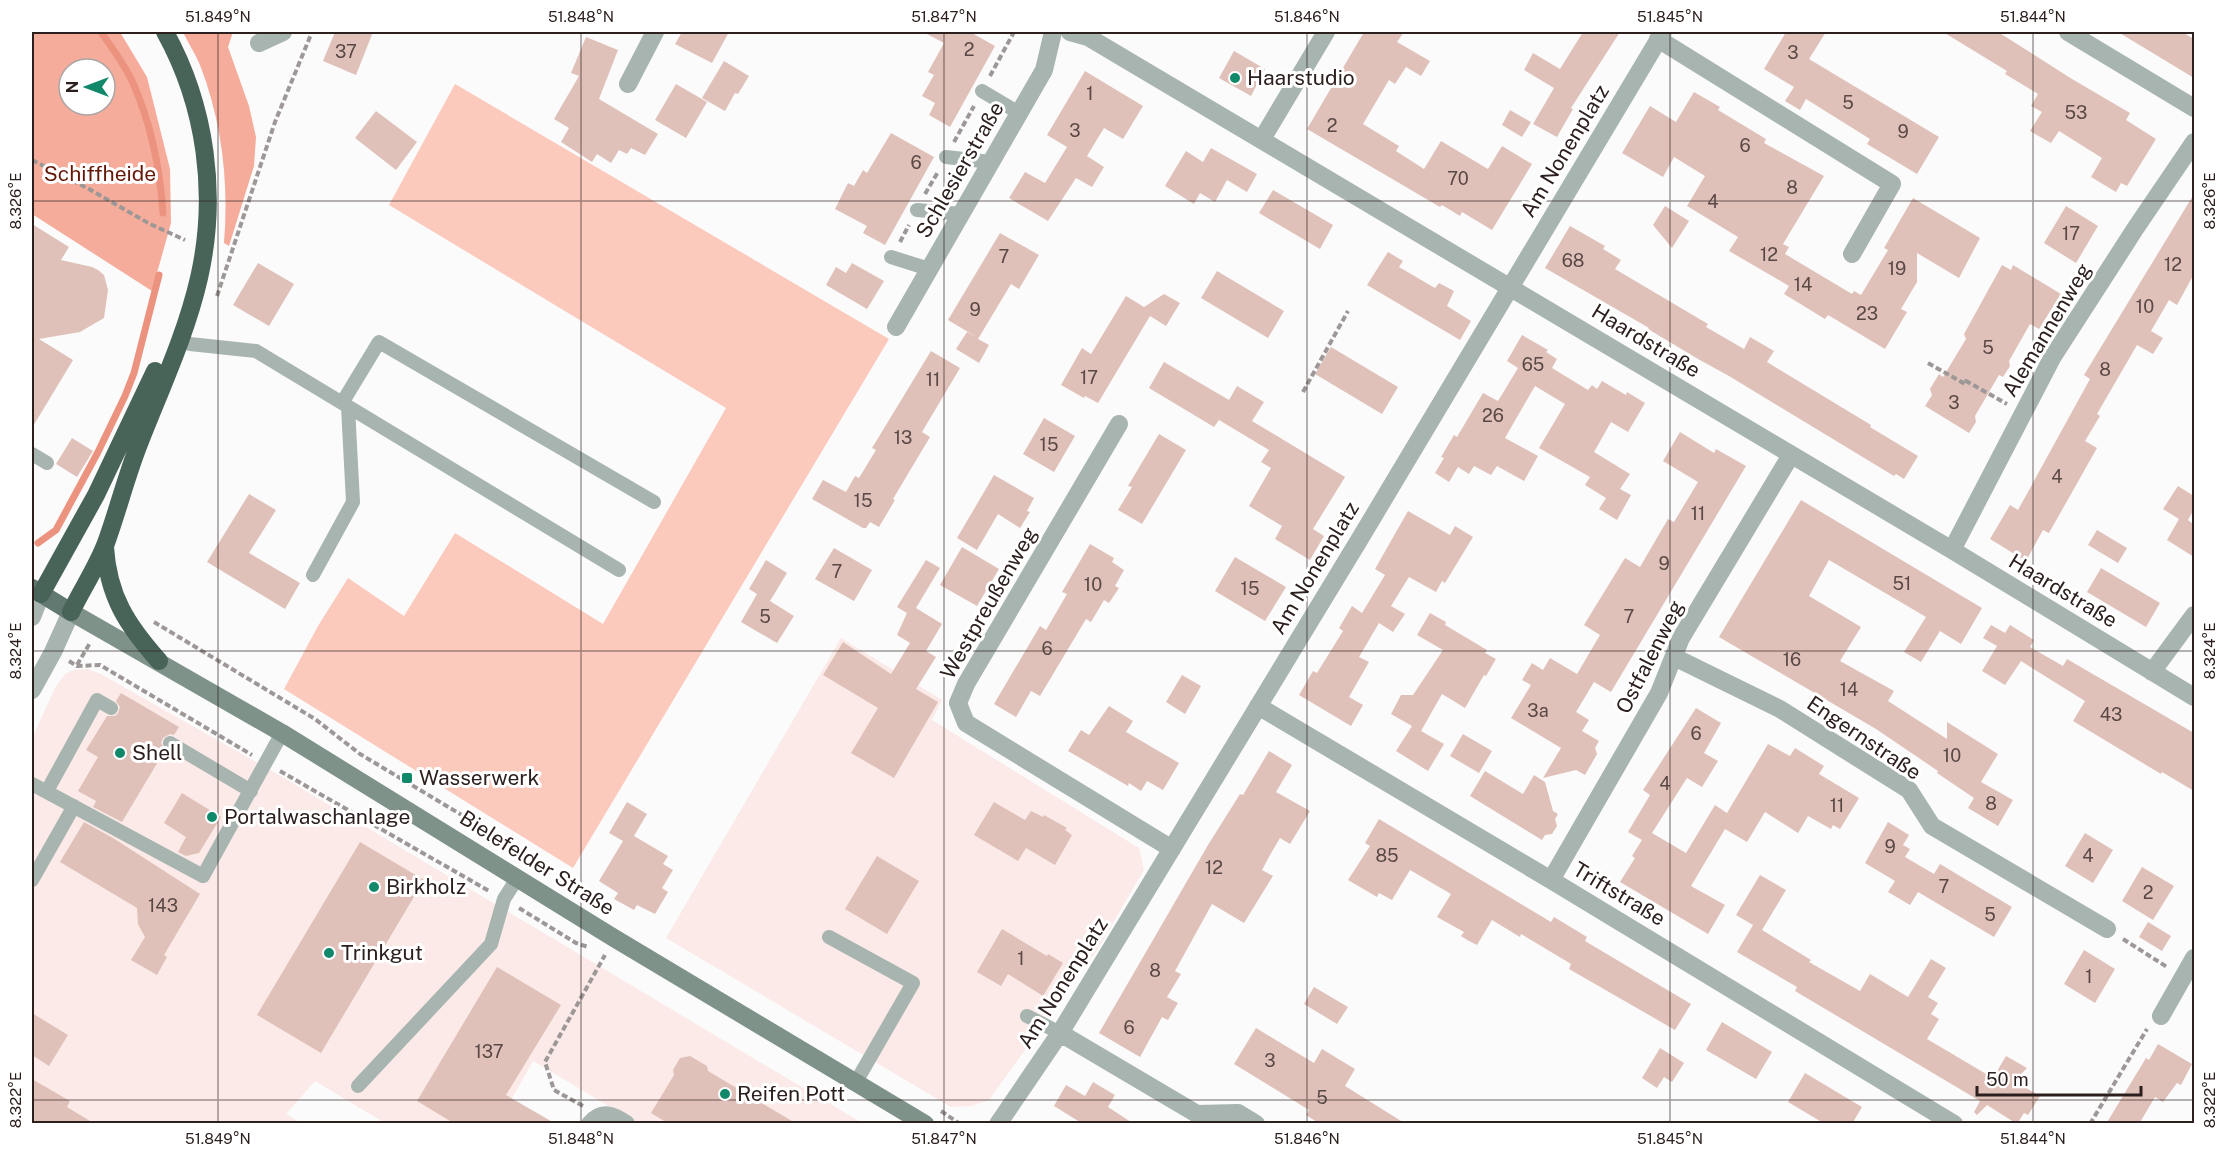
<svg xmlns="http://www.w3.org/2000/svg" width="2226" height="1155" font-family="'Public Sans',sans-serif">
	<rect width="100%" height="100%" fill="#fbfbfb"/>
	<path fill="#fbeae7" d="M841 638 942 700 932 720 1139 848 1144 870 1097 950 989 1100 971 1106 951 1107 666 938Z
		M87 669 99 673 279 775 862 1123H637L533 1061 498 1123H385L315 1081 286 1114 301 1123 32 1124V738L56 686 65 674 73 670Z"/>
	<path fill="#fcc9bd" d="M455 84 889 339 573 868 284 689 318 626 348 578 404 616 455 533 603 624 726 408 389 205Z"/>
	<path fill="#f5ac9b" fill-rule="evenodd" d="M32 32H120L147 77 170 169 171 223 152 291 32 214ZM69 69H105V105H69Z
		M183 32H233L228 47 249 106 256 137 254 166 229 246 224 243C229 182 222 122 200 65 195 53 188 43 183 32Z"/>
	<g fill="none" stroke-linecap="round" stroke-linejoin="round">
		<path stroke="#ec9380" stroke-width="7" d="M101 32C112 48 125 65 133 83 151 124 160 168 163 213
			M38 543 56 530 98 452 125 396 134 373 159 275"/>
	</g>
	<path fill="#e0c1ba" d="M335 32H373L356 75 323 61Z
		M682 32H729L712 63 675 44Z
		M923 32H970L995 46 950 127 929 115 935 103 922 96 934 75 928 72 944 43Z
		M1364 32H1404L1397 42 1430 61 1421 76 1406 67 1395 84 1389 80 1363 124 1399 146 1396 151 1424 169 1441 141 1488 169 1502 146 1532 164 1492 230 1462 212 1460 216 1442 205 1440 207 1307 129Z
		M1583 32H1620L1571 108 1573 109 1557 137 1533 124 1554 88 1524 70 1533 53 1560 69Z
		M1786 32H1826L1809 59 1939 137 1917 174 1867 144 1870 139 1806 99 1800 110 1785 101 1794 87 1764 69Z
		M1943 32H1998L2072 79 2130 113 2126 120 2156 139 2127 186 2121 183 2116 192 2091 177 2102 158 2059 131 2051 143 2030 131 2042 112 2031 106 2038 94 2005 74 2007 71Z
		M2118 32H2182L2194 39V78Z
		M586 37 618 50 599 99 658 134 645 155 631 148 627 154 619 150 611 163 597 154 592 162 561 142 569 128 554 119 579 76 571 73Z
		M1234 51 1265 69 1251 96 1219 78Z
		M724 61 749 76 738 94 735 93 725 111 702 98Z
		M1085 71 1143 106 1123 139 1104 128 1087 156 1104 167 1092 187 1076 178 1048 221 1009 198 1025 172 1045 183 1067 147 1047 135Z
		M676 84 707 102 686 138 655 120Z
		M1694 92 1720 107 1718 110 1766 139 1764 143 1824 176 1783 244 1789 247 1785 254 1852 294 1854 291 1861 295 1888 250 1884 248 1913 198 1980 238 1959 278 1917 253V282L1901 309 1907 312 1885 349 1828 315 1825 319 1784 294 1789 286 1729 251 1738 237 1687 206 1705 176 1674 157 1663 177 1622 153 1650 106 1676 122Z
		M1510 110 1531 122 1522 137 1502 125Z
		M376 111 417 142 396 170 355 138Z
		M891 133 934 157 885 245 863 233 867 226 835 209 848 183 854 186 863 170 867 173Z
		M1211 148 1257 174 1247 192 1227 180 1215 202 1200 193 1194 204 1165 186 1186 151 1203 162Z
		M1273 190 1333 225 1320 249 1259 213Z
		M2194 194V274L2177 305 2169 300 2151 331 2163 338 2153 354 2137 345 2097 414 2100 416 2085 441 2097 448 2049 533 2043 530 2026 561 1990 539 2010 505 2018 510 2090 379 2084 375Z
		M1665 206 1689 221 1672 248 1653 225Z
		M2066 206 2098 226 2076 263 2044 243Z
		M32 224 69 247 61 260 92 267 98 270 104 275 108 290 104 318 80 332 39 339 73 360 32 428Z
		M1570 226 1605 246 1603 249 1621 260 1615 269 1708 324 1706 327 1744 349 1750 337 1774 351 1767 362 1871 425 1870 427 1918 456 1904 479 1896 474 1894 476 1729 376 1698 359 1648 329 1649 328 1545 268Z
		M1000 233 1039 255 1019 289 1011 284 978 339 989 345 979 363 956 349 967 332 978 338 948 320Z
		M1388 252 1403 261 1399 267 1435 288 1439 283 1454 291 1447 306 1471 321 1460 340 1367 285Z
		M258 263 294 284 269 326 233 305Z
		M852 263 884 281 867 309 826 285 836 267 846 273Z
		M2002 265 2011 270 2013 265 2061 294 2039 329 2030 324 2009 361 2010 366 2003 377 1999 375 1975 416 1976 422 1969 433 1925 406 1932 395 1930 389 1939 374 1943 377 1966 339 1964 334Z
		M1217 271 1284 311 1268 338 1201 298Z
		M1164 294 1180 303 1166 326 1150 316 1098 403 1085 396 1084 398 1061 385 1082 348 1091 354 1126 296 1144 307Z
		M1522 335 1548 350 1546 352 1557 359 1552 368 1588 390 1592 385 1597 389 1602 381 1626 395 1627 392 1645 403 1628 432 1611 422 1594 452 1630 474 1620 489 1631 495 1617 520 1599 509 1606 498 1585 485 1590 477 1539 448 1565 404 1535 386 1505 438 1538 456 1524 481 1497 466 1491 475 1474 466 1469 474 1458 467 1449 482 1435 473 1444 458 1441 457 1454 435 1457 437 1483 393 1498 401 1518 368 1507 361Z
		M1331 347 1398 387 1382 414 1315 374Z
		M931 351 960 368 922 432 930 437 893 499 895 500 879 527 870 522 866 528H863L812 499 823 480 846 492 855 476 859 478 876 450 872 448Z
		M1164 362 1229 400 1237 386 1264 402 1252 421 1345 477 1313 529 1324 536 1310 560 1275 539 1282 526 1249 506 1271 468 1261 462 1269 450 1219 420 1214 427 1149 388Z
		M1044 418 1075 436 1054 472 1023 454Z
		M1680 432 1714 453 1716 449 1746 466 1611 692 1594 682 1576 712 1589 720 1582 731 1599 741 1595 748 1597 754 1585 775 1576 770 1543 778 1561 748 1511 718 1531 685 1522 680 1532 663 1543 670 1550 658 1577 674 1600 635 1584 625 1625 558 1640 567 1668 519 1674 522 1698 482 1663 461Z
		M1159 434 1186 450 1142 524 1118 510 1132 487 1128 486Z
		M72 438 93 451 77 477 56 464Z
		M994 475 1034 498 1027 511 1030 512 1020 528 998 514 977 550 957 538Z
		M2178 486 2194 496V509L2188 520 2194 525V557L2167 540 2179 519 2163 509Z
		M249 494 276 510 249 553 300 583 285 609 207 562Z
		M1801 500 1982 608 1961 644 1940 631 1921 662 1904 652 1926 617 1829 560 1809 596 1861 627 1840 661 1894 691 1888 701 1947 739V722L1998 754 1981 782 2013 800 1998 826 1968 808 1974 798 1937 773 1938 771 1876 729 1719 637Z
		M1408 511 1450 535 1455 526 1473 537 1445 583 1442 581 1436 592 1409 577 1391 606 1405 614 1393 632 1379 623 1359 657 1369 662 1349 697 1363 705 1351 726 1299 695 1313 671 1317 673 1343 631 1339 628 1352 606 1362 613 1385 575 1375 569Z
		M2097 530 2127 548 2118 563 2088 545Z
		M1090 544 1114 558 1112 562 1124 570 1115 586 1119 588 1109 603 1104 600 1091 622 1086 619 1040 696 1031 691 1016 717 994 704 1040 626 1046 630 1067 594 1062 592Z
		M962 547 999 569 977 606 940 585Z
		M834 548 872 570 854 601 815 579Z
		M1235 557 1286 587 1265 621 1215 591Z
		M766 560 787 573 770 601 794 616 777 643 741 622 757 594 749 589Z
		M926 560 940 568 916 608 942 624 926 651 936 657 916 689 938 702 894 778 851 753 878 708 823 675 843 642 891 674 910 643 897 635 907 613 897 607Z
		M2101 568 2160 603 2146 627 2087 592Z
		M1430 613 1446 622 1445 625 1487 650 1485 653 1496 659 1486 676 1484 675 1465 708 1442 694 1421 731 1444 744 1428 771 1396 751 1412 726 1391 714 1401 695H1413L1443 650 1417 635Z
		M1991 625 2005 633 2010 625 2034 640 2030 647 2063 666 2067 659 2194 733V791L2162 772 2161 774 2073 721 2085 701 2021 661 2005 685 1982 671 1997 646 1983 638Z
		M1182 675 1201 686 1185 714 1166 702Z
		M121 693 179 727 174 735 170 734 163 738 161 743 165 750 122 822 93 807 96 801 78 791 98 757 86 750 107 716H115L118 713 120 707 116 701Z
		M1109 706 1133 721 1126 732 1179 763 1163 790 1147 781 1141 791 1129 783 1128 786 1068 751 1081 730 1089 735Z
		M1696 708 1721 723 1704 753 1718 761 1702 787 1687 778 1652 833 1686 853 1715 805 1727 813 1768 744 1790 756 1795 748 1824 766 1819 774 1859 798 1840 829 1833 825 1831 829 1808 816 1798 833 1765 812 1747 842 1725 829 1691 886 1725 905 1708 934 1620 882 1635 858 1632 856 1642 840 1628 832 1650 795 1643 790Z
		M1463 734 1492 751 1479 773 1450 756Z
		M1269 751 1292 765 1276 792 1310 811 1290 844 1280 838 1270 855 1262 870 1273 876 1244 923 1212 904 1175 971 1181 974 1167 997 1178 1003 1168 1020 1162 1017 1140 1057 1099 1033 1208 845 1240 794 1243 795Z
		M1485 771 1523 794 1534 775 1545 782 1553 811 1558 814 1555 819 1557 826 1552 834 1545 835 1542 840 1470 796Z
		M182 793 221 817 199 853 186 856 178 852 186 837 164 823Z
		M627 802 647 814 634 836 668 856 663 864 673 870 662 888 668 892 655 914 637 905 634 910 614 899 618 893 599 881 623 841 609 833Z
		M994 802 1025 820 1031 811 1043 817 1044 815 1067 828 1065 830 1072 835 1055 865 1026 848 1018 861 974 835Z
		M1379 819 1551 922 1554 917 1587 937 1585 941 1691 1004 1675 1030 1569 969 1571 964 1521 934 1520 937 1492 920 1477 945 1469 941 1461 936 1464 932 1437 917 1451 894 1410 870 1392 900 1379 893 1377 897 1348 880 1370 846 1365 843Z
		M84 822 113 838 200 894 164 955 167 957 157 975 131 960 145 937 138 924 137 908 60 862Z
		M1888 822 1909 835 1903 845 1910 849 1905 857 1934 874 1940 864 2012 907 1994 937 1918 892 1910 905 1888 892 1895 881 1865 863Z
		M2085 833 2113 850 2093 883 2065 866Z
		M360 842 424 880 321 1053 257 1015Z
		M877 856 919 881 887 934 845 909Z
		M2142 867 2174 886 2153 920 2122 901Z
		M1760 875 1786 890 1762 930 1811 960 1809 962 1860 991 1870 974 1908 997 1931 959 1946 968 1928 997 1938 1003 1931 1014 1939 1019 1927 1039 1993 1078 2006 1056 2027 1068 2014 1081 2040 1096 2028 1115 2024 1113 2017 1124 1987 1105 1977 1115 1974 1112 1980 1101 1795 991 1797 987 1737 952 1753 925 1736 915Z
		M2148 922 2171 936 2162 951 2139 937Z
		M1002 929 1047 956 1048 954 1063 963 1043 996 1008 974 1001 986 977 972Z
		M2084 950 2115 969 2095 1003 2064 984Z
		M497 967 561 1005 506 1095 556 1124H455L417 1101Z
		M1314 987 1348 1007 1337 1024 1304 1004Z
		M32 1013 68 1035 49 1066 32 1055Z
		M1722 1022 1772 1052 1756 1079 1706 1050Z
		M1256 1028 1314 1063 1322 1049 1355 1069 1345 1086 1406 1124H1320L1306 1115 1309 1110 1234 1064Z
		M2158 1044 2192 1064 2181 1085 2177 1083 2163 1102 2155 1097 2139 1124H2106L2146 1058 2149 1060Z
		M1660 1048 1684 1063 1672 1082 1664 1077 1657 1088 1642 1078Z
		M690 1056 707 1066 708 1071 797 1124H669L651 1113 674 1075 673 1070 680 1058Z
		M1805 1073 1862 1107 1852 1124H1825L1788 1102Z
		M32 1079 70 1101 67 1107 95 1124H32Z
		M1093 1082 1115 1095 1108 1107 1134 1124H1083L1054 1106 1066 1085 1085 1096Z"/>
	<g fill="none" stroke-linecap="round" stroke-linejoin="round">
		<path stroke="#9d9897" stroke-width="4" stroke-dasharray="6 3" stroke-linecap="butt" d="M990 76 1014 32
			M954 142 974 106
			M32 160 89 189 150 224 185 240
			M925 194 938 172
			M900 242 909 225
			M217 296 275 122 312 32
			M1928 363 1965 384 1966 381 2007 404
			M1303 392 1348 311
			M154 622 315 719 360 754 515 847 550 873
			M69 661 77 666 100 665 252 755
			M77 665 90 643
			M280 771 489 891
			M519 908 576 943 588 947
			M2123 939 2167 967
			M583 1106 554 1090 545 1062 605 955
			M941 1111 960 1124
			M2090 1124 2147 1029"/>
		<path stroke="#a7b4af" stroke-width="14" d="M982 91 1019 113
			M946 157 991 162
			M917 210 961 214
			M891 257 929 269
			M180 339 190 344 256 351 619 570
			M342 403 379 342 654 502
			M32 454 47 463
			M313 575 353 502 348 407
			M170 743 251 791
			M32 784 203 876 282 733
			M47 791 97 700 111 708
			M32 880 74 806
			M829 937 913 983 856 1082
			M1027 1016 1060 1033
			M358 1086 491 944 504 899 518 877"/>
		<path stroke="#a7b4af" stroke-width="18" d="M1070 32 1088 37 1952 550 2194 697
			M2068 32 2194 108
			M1658 39 1892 184 1852 254
			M259 43 283 32
			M628 84 655 32
			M1262 139 1326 32
			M896 327 1044 70 1053 32
			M1119 424 966 684 958 703 966 723 1172 849
			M1952 550 2052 358 2135 229 2194 142
			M32 617 41 594
			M1674 657 1780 709 1909 790 1932 826 2107 929
			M2152 672 2194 615
			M32 690 53 652 71 612
			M1258 706 1551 880 1954 1124
			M1551 880 1659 693 1681 638 1791 455
			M2161 1016 2194 958
			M1060 1033 1197 1114 1238 1113 1256 1124
			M590 1124C602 1110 613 1115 626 1124
			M998 1124 1060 1033 1361 537 1663 32"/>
		<path stroke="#7e928a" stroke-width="18" d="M71 612 282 733 614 938 925 1124"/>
		<path stroke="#617970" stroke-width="18" d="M32 588 71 612"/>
		<path stroke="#486459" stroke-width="18" d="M105 547C108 596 127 625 159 661
			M41 594 96 495 155 371
			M71 612C82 589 97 567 106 543 118 510 126 477 139 444 160 390 186 335 199 278 218 195 206 106 165 32"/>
	</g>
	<path fill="none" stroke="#2c201e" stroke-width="1.5" stroke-opacity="0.45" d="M218 32V1124M581 32V1124M944 32V1124M1307 32V1124M1670 32V1124M2033 32V1124M32 201H2194M32 651H2194M32 1100H2194"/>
	<g fill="#108869" stroke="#fff" stroke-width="2">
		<circle cx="1235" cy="78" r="6"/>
		<circle cx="120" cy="753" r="6"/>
		<rect x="401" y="772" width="12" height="12" rx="3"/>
		<circle cx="212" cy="817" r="6"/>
		<circle cx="374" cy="887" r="6"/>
		<circle cx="329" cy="953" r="6"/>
		<circle cx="725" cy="1094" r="6"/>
	</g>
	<g text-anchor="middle" stroke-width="6" stroke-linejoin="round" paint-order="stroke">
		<g font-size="18" fill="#594845">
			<text x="969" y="56">2</text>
			<text x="346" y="58">37</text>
			<text x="1793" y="59">3</text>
			<text x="1090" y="100">1</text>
			<text x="1848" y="109">5</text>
			<text x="2076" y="119">53</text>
			<text x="1332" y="132">2</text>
			<text x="1075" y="137">3</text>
			<text x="1903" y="138">9</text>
			<text x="1745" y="152">6</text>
			<text x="916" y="169">6</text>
			<text x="1458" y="185">70</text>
			<text x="1792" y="194">8</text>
			<text x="1713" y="208">4</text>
			<text x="2071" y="240">17</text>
			<text x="1769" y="261">12</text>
			<text x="1004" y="263">7</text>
			<text x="1573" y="267">68</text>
			<text x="2173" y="271">12</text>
			<text x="1897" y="275">19</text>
			<text x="1803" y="291">14</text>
			<text x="2145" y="313">10</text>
			<text x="975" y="316">9</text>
			<text x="1867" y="320">23</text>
			<text x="1988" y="354">5</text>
			<text x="1533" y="371">65</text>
			<text x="2105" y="376">8</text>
			<text x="1089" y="384">17</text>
			<text x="933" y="386">11</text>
			<text x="1954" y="409">3</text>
			<text x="1493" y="422">26</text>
			<text x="903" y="444">13</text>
			<text x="1049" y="451">15</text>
			<text x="2057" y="483">4</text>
			<text x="863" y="507">15</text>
			<text x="1698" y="520">11</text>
			<text x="1664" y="570">9</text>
			<text x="837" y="578">7</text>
			<text x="1902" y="590">51</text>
			<text x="1093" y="591">10</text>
			<text x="1250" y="595">15</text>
			<text x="765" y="623">5</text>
			<text x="1629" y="623">7</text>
			<text x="1047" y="655">6</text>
			<text x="1792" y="666">16</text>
			<text x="1849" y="696">14</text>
			<text x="1538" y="717">3a</text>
			<text x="2111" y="721">43</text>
			<text x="1696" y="740">6</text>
			<text x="1952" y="762">10</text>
			<text x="1665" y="790">4</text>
			<text x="1991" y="810">8</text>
			<text x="1837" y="812">11</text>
			<text x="1890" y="853">9</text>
			<text x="1387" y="862">85</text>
			<text x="2088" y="862">4</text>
			<text x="1214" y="874">12</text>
			<text x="1944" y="893">7</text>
			<text x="2148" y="899">2</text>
			<text x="163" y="912">143</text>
			<text x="1990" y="921">5</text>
			<text x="1021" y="965">1</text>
			<text x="1155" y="977">8</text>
			<text x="2089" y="983">1</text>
			<text x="1129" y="1034">6</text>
			<text x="489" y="1058">137</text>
			<text x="1270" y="1067">3</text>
			<text x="1322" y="1104">5</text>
		</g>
		<g font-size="21" fill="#2c201e" stroke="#fff" text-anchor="start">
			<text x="1247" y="85">Haarstudio</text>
			<text x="132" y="760">Shell</text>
			<text x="419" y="785">Wasserwerk</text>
			<text x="224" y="824">Portalwaschanlage</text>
			<text x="386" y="894">Birkholz</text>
			<text x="341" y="960">Trinkgut</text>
			<text x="737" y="1101">Reifen Pott</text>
		</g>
		<g font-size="21" fill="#2c201e" stroke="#fff">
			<text transform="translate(1565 151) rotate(-59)" y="7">Am Nonenplatz</text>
			<text transform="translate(960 170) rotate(-60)" y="7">Schlesierstraße</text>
			<text transform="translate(2047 330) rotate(-59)" y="7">Alemannenweg</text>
			<text transform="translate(1646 341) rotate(31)" y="7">Haardstraße</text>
			<text transform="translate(1315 568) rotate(-59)" y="7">Am Nonenplatz</text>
			<text transform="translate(2063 591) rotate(31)" y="7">Haardstraße</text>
			<text transform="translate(989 603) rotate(-60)" y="7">Westpreußenweg</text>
			<text transform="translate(1650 657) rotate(-63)" y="7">Ostfalenweg</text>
			<text transform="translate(1864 738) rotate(34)" y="7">Engernstraße</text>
			<text transform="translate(537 863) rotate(32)" y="7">Bielefelder Straße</text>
			<text transform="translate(1619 894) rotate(31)" y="7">Triftstraße</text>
			<text transform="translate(1063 983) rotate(-58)" y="7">Am Nonenplatz</text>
		</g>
		<g font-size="21" fill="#651708" stroke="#fff">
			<text x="100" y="181">Schiffheide</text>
		</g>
	</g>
	<rect width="2226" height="1155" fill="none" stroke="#ffffff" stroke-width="66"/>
	<g transform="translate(87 87) rotate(270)"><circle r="28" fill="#ffffff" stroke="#aba6a5" stroke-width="1.5"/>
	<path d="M0-4.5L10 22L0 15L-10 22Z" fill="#108869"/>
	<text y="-9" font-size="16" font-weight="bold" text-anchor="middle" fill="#2c201e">N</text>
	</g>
	<path d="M1977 1086v9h164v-9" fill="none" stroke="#2c201e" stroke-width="3"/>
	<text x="1986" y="1086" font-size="18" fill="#2c201e" stroke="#ffffff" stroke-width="4.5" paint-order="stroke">50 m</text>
	<rect x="33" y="33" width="2160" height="1089" fill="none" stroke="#2c201e" stroke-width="2"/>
	<g font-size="15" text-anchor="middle" fill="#2c201e">
		<text x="218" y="22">51.849°N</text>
		<text x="581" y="22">51.848°N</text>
		<text x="944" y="22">51.847°N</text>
		<text x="1307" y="22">51.846°N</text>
		<text x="1670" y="22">51.845°N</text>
		<text x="2033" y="22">51.844°N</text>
		<text transform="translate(2210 201) rotate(-90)" y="5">8.326°E</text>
		<text transform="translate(16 201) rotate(-90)" y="5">8.326°E</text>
		<text transform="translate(2210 651) rotate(-90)" y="5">8.324°E</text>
		<text transform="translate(16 651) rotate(-90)" y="5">8.324°E</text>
		<text transform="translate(2210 1100) rotate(-90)" y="5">8.322°E</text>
		<text transform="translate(16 1100) rotate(-90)" y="5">8.322°E</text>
		<text x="218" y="1144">51.849°N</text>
		<text x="581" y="1144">51.848°N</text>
		<text x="944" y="1144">51.847°N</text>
		<text x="1307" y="1144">51.846°N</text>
		<text x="1670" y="1144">51.845°N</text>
		<text x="2033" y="1144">51.844°N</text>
	</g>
</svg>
